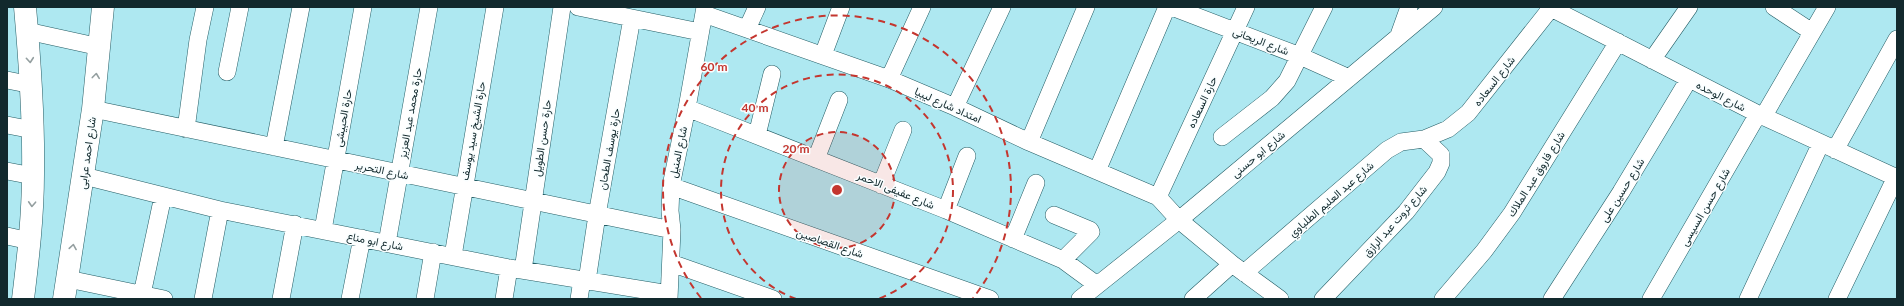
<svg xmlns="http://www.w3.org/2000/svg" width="1904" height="306" font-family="Lato,Vazirmatn,sans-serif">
	<rect width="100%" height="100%" fill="#aee8f1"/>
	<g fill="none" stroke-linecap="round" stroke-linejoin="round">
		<g stroke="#245d65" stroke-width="18">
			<path id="minor" d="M578 7 700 32
				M1172 7 1300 56 1349 78
				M1549 7 1758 114 1897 178
				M1774 7 1812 32
				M704 14 889 79 955 107 1029 142 1158 197 1179 220 1232 264 1280 299
				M747 29 757 7
				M27 31 100 47
				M1399 35 1409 7
				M823 55 841 7
				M1652 60 1689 7
				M227 72 240 7
				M889 79 922 7
				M7 80 32 85
				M955 107 1002 7
				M687 108 946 210 1063 260 1097 285
				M93 109 672 230
				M1763 117 1827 7
				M7 125 33 130
				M186 129 198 40 205 7
				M757 135 772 74
				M1222 137 1272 98 1287 81 1324 7
				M1029 142 1086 7
				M274 147 301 7
				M1835 150 1897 39
				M816 159 839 100
				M7 171 33 176
				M1097 171 1167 7
				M84 176 220 210 509 268 669 294
				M881 185 903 130
				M671 186 990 299
				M1158 197 1246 7
				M946 210 967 156
				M1054 215 1090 230 1091 232 1063 260
				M323 230 363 7
				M7 236 30 241
				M1013 239 1036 183
				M387 243 429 7
				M453 256 495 7
				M671 263 773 299
				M523 270 562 7
				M1244 273 1387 150 1401 142 1424 139 1448 129 1468 113 1551 8
				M68 279 164 299
				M587 281 597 215 632 18
				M141 299 163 196
				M203 299 220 210
				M281 299 295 224
				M350 299 362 238
				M425 299 433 252
				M504 299 509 268
				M579 299 582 280
				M669 299 672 230 670 211 671 186 687 108 705 7
				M1080 299 1179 220 1434 7
				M1193 299 1232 264
				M1323 299 1406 212 1437 172 1441 163V155L1424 139
				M1443 299 1484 251 1512 213 1618 42
				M1552 299 1621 192 1689 79
				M1651 299 1758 114
				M1748 299 1821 143
				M1837 299 1896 177"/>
		</g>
		<g stroke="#245d65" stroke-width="23">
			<path id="tertiary" d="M23 299C28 258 33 216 33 174 34 118 30 63 25 7
				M64 299 93 109 103 7"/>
		</g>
		<use href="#minor" stroke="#fff" stroke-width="17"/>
		<use href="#tertiary" stroke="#fff" stroke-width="22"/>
	</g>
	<defs><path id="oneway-chevron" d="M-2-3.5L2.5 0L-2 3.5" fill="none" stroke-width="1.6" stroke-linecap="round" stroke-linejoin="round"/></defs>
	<g stroke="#949fa0">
		<use href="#oneway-chevron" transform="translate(30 60) rotate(85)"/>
		<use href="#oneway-chevron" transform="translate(96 76) rotate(-83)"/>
		<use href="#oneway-chevron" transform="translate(32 204) rotate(93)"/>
		<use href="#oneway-chevron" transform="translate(73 247) rotate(-81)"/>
	</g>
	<circle cx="837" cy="190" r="58" fill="#c4362f" fill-opacity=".12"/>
	<g fill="none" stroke="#c4362f" stroke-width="2" stroke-dasharray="7 5">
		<circle cx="837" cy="190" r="58"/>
		<path d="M796 299A116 116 0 1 1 878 299"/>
		<path d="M701 298A174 174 0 1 1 973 298"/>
	</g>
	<g text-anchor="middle" stroke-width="3" stroke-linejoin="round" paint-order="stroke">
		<g font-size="11" fill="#12292d" stroke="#f9feff">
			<text transform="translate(1261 41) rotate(21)" y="4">شارع الريحانى</text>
			<text transform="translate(1494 81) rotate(-52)" y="4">شارع السعاده</text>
			<text transform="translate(1721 96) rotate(27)" y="4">شارع الوحده</text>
			<text transform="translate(1202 102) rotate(-65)" y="4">حارة السعاده</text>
			<text transform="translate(948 105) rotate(24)" y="4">امتداد شارع ليبيا</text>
			<text transform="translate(410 113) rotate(-80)" y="4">حارة محمد عبد العزيز</text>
			<text transform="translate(343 118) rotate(-80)" y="4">حارة الحبيشى</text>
			<text transform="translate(473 131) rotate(-80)" y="4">حارة الشيخ سيد يوسف</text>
			<text transform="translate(542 138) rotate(-82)" y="4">حارة حسن الطويل</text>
			<text transform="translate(609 149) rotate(-80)" y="4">حارة يوسف الطحان</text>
			<text transform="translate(678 152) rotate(-78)" y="4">شارع المنيل</text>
			<text transform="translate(87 153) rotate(-82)" y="4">شارع احمد عرابى</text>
			<text transform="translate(1258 154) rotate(-40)" y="4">شارع ابو حسنى</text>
			<text transform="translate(382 170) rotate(12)" y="4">شارع التحرير</text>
			<text transform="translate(1536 174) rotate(-58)" y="4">شارع فاروق عبد الملاك</text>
			<text transform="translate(896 190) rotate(22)" y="4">شارع عفيفى الاحمر</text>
			<text transform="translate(1622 190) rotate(-58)" y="4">شارع حسين على</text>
			<text transform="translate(1331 199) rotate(-41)" y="4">شارع عبد العليم الطلباوي</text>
			<text transform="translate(1705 207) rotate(-60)" y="4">شارع حسن السيسى</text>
			<text transform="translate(1395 221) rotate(-49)" y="4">شارع ثروت عبد الرازق</text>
			<text transform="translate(375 241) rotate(11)" y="4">شارع ابو مناع</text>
			<text transform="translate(830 243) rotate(19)" y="4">شارع القصاصين</text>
		</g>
	</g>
	<circle cx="837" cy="190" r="6" fill="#c4362f" stroke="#f9feff" stroke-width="2"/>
	<g font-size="12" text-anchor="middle" font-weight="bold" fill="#c4362f" stroke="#f9feff" stroke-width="3" stroke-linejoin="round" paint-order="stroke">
		<text x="714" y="71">60 m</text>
		<text x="755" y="112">40 m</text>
		<text x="796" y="153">20 m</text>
	</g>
	<rect width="1904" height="306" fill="none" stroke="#12292d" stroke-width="16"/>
</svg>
